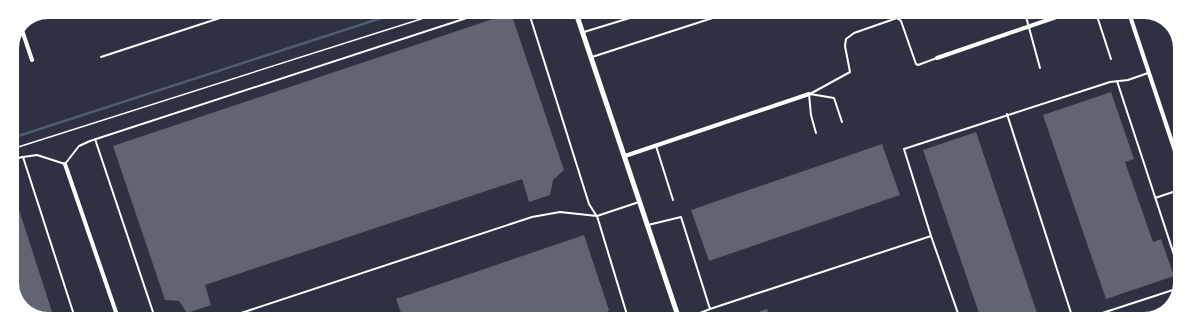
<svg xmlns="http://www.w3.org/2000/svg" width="1192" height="331" font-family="Manrope,sans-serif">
	<rect width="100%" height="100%" fill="#2d3142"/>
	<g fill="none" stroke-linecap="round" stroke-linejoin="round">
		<path stroke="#4f5d75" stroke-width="2.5" d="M12 138 400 12"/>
	</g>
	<path fill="#626471" d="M511 13 564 170 553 180 550 195 529 202 522 179 205 285 211 305 187 313 179 301 165 300 113 146Z
		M1111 92 1134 159 1125 162 1153 242 1161 239 1174 276 1106 299 1043 115Z
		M976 132 1039 319H981L923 150Z
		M882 144 900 195 709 261 691 210Z
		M12 188 54 318H39L21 307 12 287Z
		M584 235 609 310 602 318H577V317L571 318H403L396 299Z
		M767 309 770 319H754L753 314Z
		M747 314 748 319H735V318Z"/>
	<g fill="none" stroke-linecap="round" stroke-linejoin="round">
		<path stroke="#fff" stroke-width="1.5" d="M12 149 443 12"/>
		<path stroke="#fff" stroke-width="2" d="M529 13 589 204 596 215
			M1025 13 1040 68
			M1096 13 1111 59
			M1170 24 1174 34
			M584 32 646 13
			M101 57 238 12
			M592 57 728 13
			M1117 81 1179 270
			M809 94 811 115 816 133
			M810 94 850 72 845 46 846 39 854 33 897 18 901 21 916 64 918 65 937 58
			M810 94 834 98 842 122
			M1007 114 1073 319
			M95 139 155 318
			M656 146 673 200
			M12 160 22 157
			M1155 198 1179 190
			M648 225 681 217 710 309 685 319
			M931 236 960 319
			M710 309 931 236 904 149 1110 82 1128 80 1148 73
			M75 318 23 157 37 155 65 164 79 146 90 141 485 12
			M226 318 532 217 560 212 597 216
			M628 318 597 216 639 202
			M1084 319 1179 288"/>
		<path stroke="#fff" stroke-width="4" d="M1129 13 1179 163
			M21 27 32 60
			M937 58 1068 13
			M625 156 809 94
			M65 164 118 318"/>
		<path stroke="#fff" stroke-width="5" d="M576 13 679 319"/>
	</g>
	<path d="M0 0H1192V331H0ZM48 19H1144A29 29 0 0 1 1173 48V283A29 29 0 0 1 1144 312H48A29 29 0 0 1 19 283V48A29 29 0 0 1 48 19Z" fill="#fff" fill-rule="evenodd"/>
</svg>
